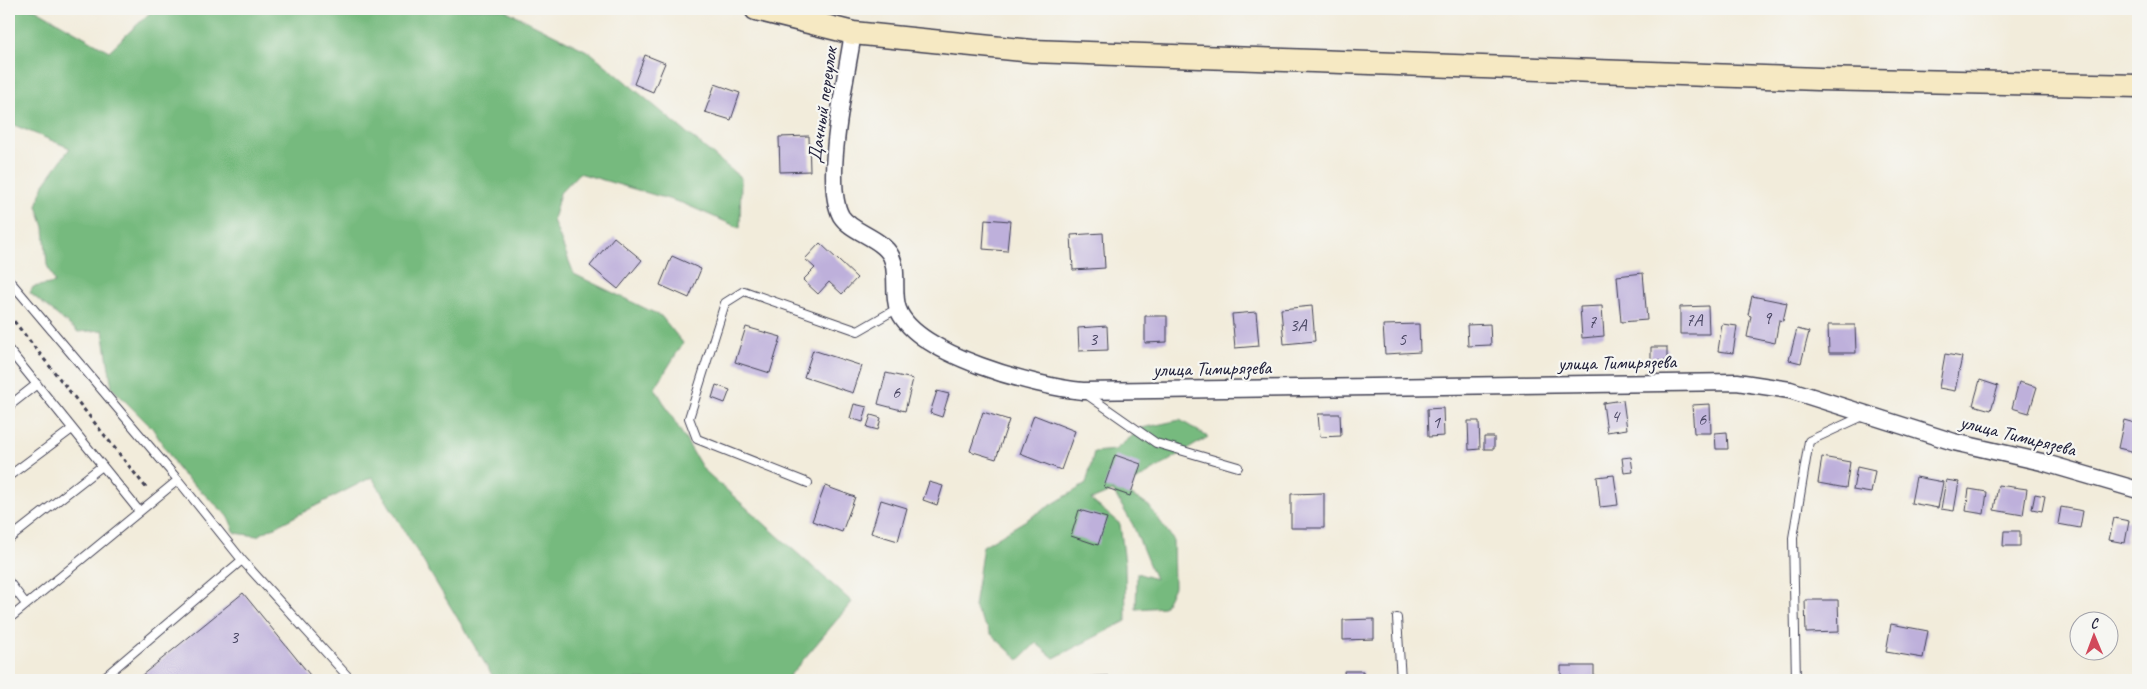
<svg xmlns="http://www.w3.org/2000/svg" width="2147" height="689" font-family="Caveat,sans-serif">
	<rect width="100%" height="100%" fill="#f6f6f2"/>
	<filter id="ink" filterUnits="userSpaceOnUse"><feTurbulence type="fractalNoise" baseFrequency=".02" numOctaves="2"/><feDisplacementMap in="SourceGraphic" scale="10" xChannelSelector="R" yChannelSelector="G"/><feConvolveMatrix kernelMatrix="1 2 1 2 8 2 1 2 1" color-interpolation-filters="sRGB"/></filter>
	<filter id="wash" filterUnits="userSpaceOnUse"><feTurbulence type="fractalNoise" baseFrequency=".0096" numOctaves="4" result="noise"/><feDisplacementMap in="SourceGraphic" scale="20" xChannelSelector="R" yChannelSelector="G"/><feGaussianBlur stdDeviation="1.12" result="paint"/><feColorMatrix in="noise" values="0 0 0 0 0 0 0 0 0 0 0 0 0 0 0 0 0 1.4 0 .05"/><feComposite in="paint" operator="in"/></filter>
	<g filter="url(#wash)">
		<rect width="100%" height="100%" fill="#f2ecdb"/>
		<path fill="#76ba7e" stroke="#4c6e5c" d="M9 9H35L109 51 154 9H503L591 53 741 178 740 228 682 203 579 173 560 193 553 220 574 274 661 316 683 343 655 388 703 469 852 602 786 680H495L372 477 257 536 235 533 228 516 180 472 153 429 112 388 103 330 78 332 30 293 33 287 55 283 47 265 44 227 37 206 44 184 70 148 9 123Z
			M1180 420 1208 437 1122 489 1149 506 1173 539 1174 587 1164 607 1136 609 1137 573 1155 579 1133 525 1113 491 1091 500 1120 524 1125 563 1126 621 1054 658 1036 643 1019 660 991 634 974 607 983 546 1086 484 1094 452 1115 450 1142 428Z"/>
		<g id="blocks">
			<path fill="#beb0db" d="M645 55 665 63 653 92 634 84Z
				M715 84 740 93 731 120 705 112Z
				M809 136 810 171 780 172 779 137Z
				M985 219 1010 221 1007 251 983 249Z
				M1103 233 1105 268 1073 270 1071 235Z
				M614 237 642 260 618 289 590 266Z
				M820 243 857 278 842 294 829 282 818 294 803 280 815 268 805 259Z
				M672 256 701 269 689 298 660 285Z
				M1643 273 1647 320 1621 322 1617 276Z
				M1752 296 1787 303 1783 321 1779 320 1775 343 1747 337 1751 316 1748 315Z
				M1312 306 1315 341 1284 344 1281 309Z
				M1602 306 1604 336 1582 338 1580 307Z
				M1708 306 1709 334H1680V307Z
				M1256 312 1259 346 1235 348 1232 314Z
				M1145 316H1167V342L1145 343Z
				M1419 324 1420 352 1385 354 1383 325Z
				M1490 324 1491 345 1468 346 1467 325Z
				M1722 324 1737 326 1733 353 1718 351Z
				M1828 325H1855L1856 353H1829Z
				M1107 326 1108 350 1079 351 1078 328Z
				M746 327 781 337 770 373 735 362Z
				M1797 329 1809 332 1801 363 1789 360Z
				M1651 347H1667V361H1651Z
				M813 350 862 366 853 393 804 377Z
				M1945 354 1962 357 1955 391 1939 388Z
				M886 373 913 379 905 411 878 404Z
				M1980 380 1998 386 1991 410 1973 405Z
				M2019 382 2037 387 2029 413 2012 408Z
				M716 385 730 390 725 403 712 398Z
				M937 391 949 394 942 417 930 413Z
				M1623 400 1627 429 1607 432 1603 403Z
				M854 404 867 407 863 422 850 418Z
				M1710 404 1711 433H1694L1692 405Z
				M1443 408 1444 436 1428 437 1427 409Z
				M983 412 1009 420 996 459 970 451Z
				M1318 414H1340L1341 436 1320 437Z
				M871 415 881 418 878 430 867 427Z
				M1034 415 1075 431 1061 470 1020 454Z
				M2124 420 2138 424V437L2135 452 2118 448Z
				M1468 421H1479L1480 449 1469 450Z
				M1727 432 1728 449H1716L1715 433Z
				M1484 437H1494V449H1484Z
				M1115 455 1141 464 1130 496 1104 487Z
				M1631 457 1633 472 1624 473 1622 458Z
				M1822 457 1850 462 1846 488 1818 483Z
				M1857 467 1875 471 1871 493 1853 490Z
				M1614 475 1618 505 1600 507 1597 477Z
				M1916 477 1943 482 1938 508 1911 503Z
				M1946 480 1959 482 1954 511 1941 509Z
				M929 482 943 486 937 505 923 500Z
				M1998 485 2027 489 2023 515 1994 510Z
				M825 486 855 497 842 532 812 521Z
				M1969 489 1987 492 1984 514 1966 511Z
				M1324 493V528H1291V494Z
				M2035 494 2045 496 2042 511 2032 509Z
				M881 500 907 508 898 541 871 533Z
				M2061 507 2083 511 2080 528 2058 524Z
				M1079 510 1107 518 1098 545 1071 536Z
				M2114 518 2129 521 2125 543 2109 540Z
				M2004 531H2020V546H2003Z
				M243 593 314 680H136Z
				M1805 600H1838L1839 632 1806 633Z
				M1374 619V639L1343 640V620Z
				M1891 624 1928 631 1923 658 1886 652Z
				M1561 666H1594V680H1561Z
				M1344 671H1363V680H1345Z
				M1109 676V680H1069V677Z"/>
		</g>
	</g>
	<g filter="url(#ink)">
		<use href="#blocks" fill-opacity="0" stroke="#414053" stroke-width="1"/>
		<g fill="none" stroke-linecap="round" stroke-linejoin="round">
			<g stroke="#414053" stroke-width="10">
				<path id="lane" d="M9 280 178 480 242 560 351 680
					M9 350 139 511
					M1086 394 1156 443 1238 467
					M9 406 37 384
					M9 476 72 429
					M808 483 697 439 689 418 725 303 744 291 858 331 898 308
					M9 539 102 466
					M9 582 26 604
					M1397 618 1401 680
					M9 619 178 480
					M101 680 242 560
					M1796 680 1793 538 1809 441 1863 416"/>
			</g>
			<g stroke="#414053" stroke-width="19">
				<path id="street" d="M853 33C847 74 822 182 841 216 851 232 882 238 891 256 899 272 892 293 898 309 915 355 1038 387 1083 391L1737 382 1790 390 1954 442 2042 462 2138 490"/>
			</g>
			<g stroke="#414053" stroke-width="25">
				<path id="secondary" d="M756 9 853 33 1032 51 1818 79 2138 86"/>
			</g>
			<path stroke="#414053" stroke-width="3" stroke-dasharray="4 4" stroke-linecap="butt" d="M1551 9 1583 11 1660 9
				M9 315 148 490"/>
			<use href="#lane" stroke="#fff" stroke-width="8"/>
			<use href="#street" stroke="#fff" stroke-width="16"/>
			<use href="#secondary" stroke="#f6e9c3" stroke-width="22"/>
		</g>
	</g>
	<g text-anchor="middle" stroke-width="4.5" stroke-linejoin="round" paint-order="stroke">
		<g font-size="18" fill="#494663">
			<text x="1767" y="324">9</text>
			<text x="1694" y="326">7А</text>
			<text x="1592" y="328">7</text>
			<text x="1298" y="331">3А</text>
			<text x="1093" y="345">3</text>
			<text x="1402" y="345">5</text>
			<text x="896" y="398">6</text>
			<text x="1615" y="422">4</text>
			<text x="1702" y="425">6</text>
			<text x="1436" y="428">1</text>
			<text x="234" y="643">3</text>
		</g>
		<g font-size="20" fill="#22223b" stroke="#f6f6f2">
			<text transform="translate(822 105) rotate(-82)" y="7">Дачный переулок</text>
			<text transform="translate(1617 362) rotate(-1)" y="7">улица Тимирязева</text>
			<text transform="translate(1212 368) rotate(-1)" y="7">улица Тимирязева</text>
			<text transform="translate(2018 435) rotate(14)" y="7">улица Тимирязева</text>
		</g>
	</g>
	<rect width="2147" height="689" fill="none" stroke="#f6f6f2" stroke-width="30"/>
	<g transform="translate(2094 636) rotate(359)"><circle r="24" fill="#f6f6f2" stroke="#a1a1a9"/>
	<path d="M0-4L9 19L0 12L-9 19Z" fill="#d1495b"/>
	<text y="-8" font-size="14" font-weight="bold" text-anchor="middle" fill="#22223b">С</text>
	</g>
</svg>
